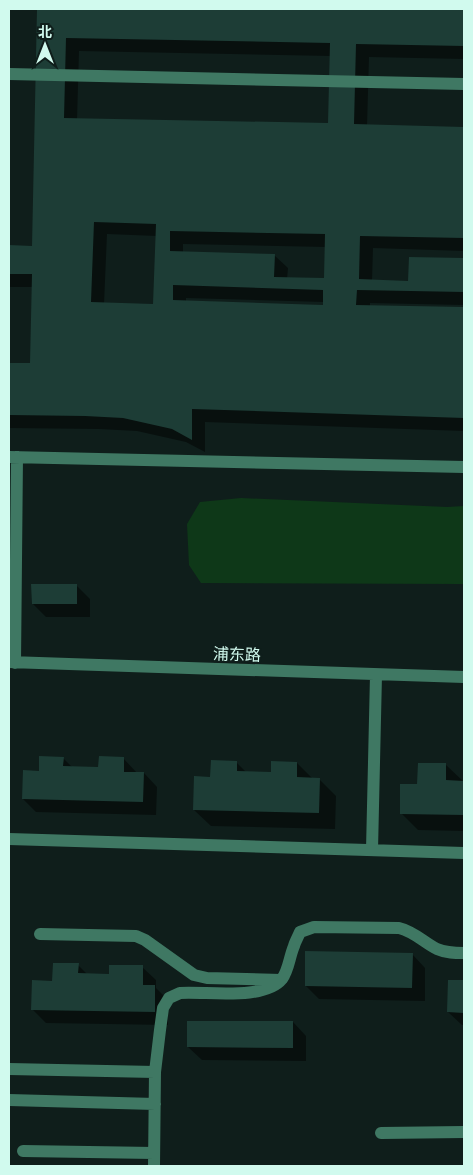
<svg xmlns="http://www.w3.org/2000/svg" width="473" height="1175" font-family="'Noto Sans','Noto Sans SC',sans-serif">
	<rect width="100%" height="100%" fill="#0f1e1b"/>
	<path fill="#0e3818" d="M241 498 447 507 464 506V584L201 583 189 565 187 524 200 502Z"/>
	<path fill="#0007" fill-rule="evenodd" d="M38 9H464V59L369 57 367 126 464 128V251L373 248 372 281 410 282V258L464 260V305L370 303V307L464 309V431L205 422V452L186 442 137 431 99 429 9 428V364H31L33 287H9V246L34 247ZM79 51 331 56 330 125 77 120ZM107 234 157 236 154 306 104 304ZM183 244 326 247 325 280 287 279 288 268 274 255 183 253ZM186 298 324 302V306L186 301Z
		M76 585 90 599V617H46L33 604Z
		M63 758 72 767 99 768 123 758 137 773H144L157 787 156 815 36 812 23 799 40 772Z
		M236 762 247 773H272L297 763 313 779H319L336 796 335 829 211 826 194 810 212 778Z
		M446 765 464 782V831L418 830 401 813 418 786Z
		M412 954 425 968V1001L319 999 306 986Z
		M78 965 88 975H110L142 967 156 980V988L168 1000V1025L46 1023 33 1010 54 982Z
		M449 981 464 982V1025H462L448 1012Z
		M293 1022 306 1036V1061L202 1060 188 1047Z"/>
	<path fill="#1d3d36" fill-rule="evenodd" d="M37 9H464V46L356 44 354 124 464 127V238L360 236 359 279 408 281 409 257 464 258V292L357 290 356 305 464 307V418L192 409V440L172 429 123 418 85 416 9 415V363H30L32 274H9V245L32 246ZM66 38 330 43 328 123 64 118ZM94 222 156 224 153 304 91 302ZM170 231 325 234 324 278 274 277 275 254 170 251ZM173 285 323 290V305L173 300Z
		M31 584H77V604H32Z
		M39 756 64 757 63 766 98 767 99 756 124 757V772H144L143 802 22 799 23 770 39 771Z
		M211 760 237 761V771L271 772V761L297 762V777L320 778 319 813 193 810 194 776 210 777Z
		M418 763H446V780L464 781V815L400 814V784H417Z
		M305 951 413 953 412 988 305 986Z
		M53 963H79L78 973 109 974V965H143V985H155V1012L31 1010 32 980 52 981Z
		M448 980H464V1013L447 1012Z
		M187 1021H293V1048L187 1047Z"/>
	<g fill="none" stroke-linecap="round" stroke-linejoin="round">
		<path stroke="#3f7863" stroke-width="12" d="M9 74 464 84
			M9 457 464 467
			M9 662 464 677
			M15 663 17 457
			M9 839 464 853
			M372 850 376 675
			M40 934 136 936 145 940 194 975 207 978 281 980
			M9 1069 155 1072
			M9 1100 155 1104
			M381 1133 464 1132
			M23 1151 154 1153
			M154 1166 155 1072 160 1030 163 1008 169 998 180 993C206 991 264 1001 282 979 289 969 289 958 294 946 295 942 298 937 300 932L314 927 399 928C415 932 423 942 437 949 446 953 455 953 464 953"/>
	</g>
	<g text-anchor="middle" stroke-width="4" stroke-linejoin="round" paint-order="stroke">
		<g font-size="16" fill="#d1faee" stroke="#0f1e1b">
			<text transform="translate(237 654) rotate(2)" y="6">浦东路</text>
		</g>
	</g>
	<rect width="473" height="1175" fill="none" stroke="#d1faee" stroke-width="20"/>
	<g transform="translate(45 45)" stroke="#0f1e1b" stroke-width="4" paint-order="stroke">
	<path d="M0-4L9 19L0 12L-9 19Z" fill="#d1faee"/>
	<text y="-8" font-size="14" font-weight="bold" text-anchor="middle" fill="#d1faee">北</text>
	</g>
</svg>
